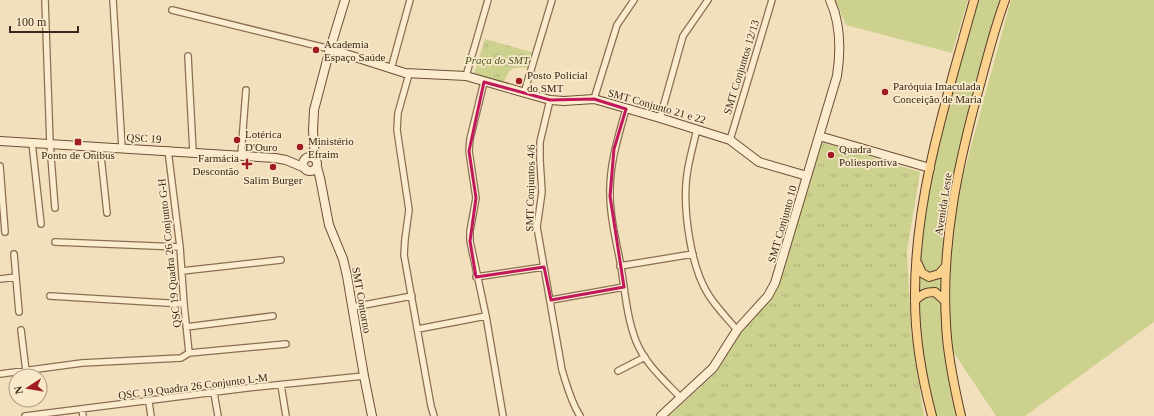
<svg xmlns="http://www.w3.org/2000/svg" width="1154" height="416" font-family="Georgia,serif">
	<defs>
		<pattern id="park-tufts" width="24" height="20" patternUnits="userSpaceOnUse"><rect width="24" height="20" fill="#cdd18e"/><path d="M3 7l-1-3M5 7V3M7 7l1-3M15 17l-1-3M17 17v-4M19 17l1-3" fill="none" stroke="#b1b37a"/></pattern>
	</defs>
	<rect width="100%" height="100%" fill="#f2dfbb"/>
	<path fill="#cdd18e" d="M835 0H968L952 53 846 25Z
		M975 0H1002L957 167 943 308 940 298 934 292 919 294 917 262 933 169Z
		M1011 0H1154V322L1025 416H996L950 347 951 220Z
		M926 291 939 299 942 309 961 416H934L923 350 918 305 919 295Z"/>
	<path fill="url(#park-tufts)" d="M485 39 535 53 530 68C513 67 510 66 503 84L474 74Z
		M822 142 920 172 907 251 911 330 924 416H669L717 372 740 331 769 298Z"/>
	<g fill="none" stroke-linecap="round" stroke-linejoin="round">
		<g stroke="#8b6e53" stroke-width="8">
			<path id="street" d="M45 0 50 144 55 208
				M113 0 122 148
				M172 10 330 49
				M188 56 193 152
				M391 69 410 0
				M409 74 398 113 397 130 409 210 405 239 404 255 431 406 434 416
				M466 76 488 0
				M484 82 470 139 469 151 476 198 470 231V241L486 316 503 416
				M524 93 552 0
				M594 99 617 25 634 0
				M550 100 540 142V160L542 192 537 227 562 370C567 386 571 402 580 416
				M626 109C618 137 609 166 610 195 610 220 617 243 621 267 625 292 627 318 636 341 645 364 665 381 681 398
				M660 118 683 36 708 0
				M697 129C693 147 687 165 686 184 684 215 691 267 708 294 716 307 727 318 737 330
				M730 140 772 0
				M32 143 41 224
				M100 147 107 213
				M168 150 180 247 184 304 189 353
				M241 155 246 90
				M0 166 5 232
				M55 242 180 247
				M14 254 19 312
				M620 266 693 254
				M182 271 281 260
				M476 277 544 267
				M0 279 16 277
				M50 296 184 304
				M551 300 624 287
				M353 307 412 296
				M186 327 273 316
				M418 329 486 316
				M21 330 26 371
				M618 371 645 357
				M0 374 82 363 181 358 189 353 286 344
				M281 385 286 416
				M214 393 218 416
				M149 402 151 416
				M82 409 83 416
				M25 416 247 388 364 376"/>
		</g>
		<g stroke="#6c4f37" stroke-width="10">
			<path id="secondary" d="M330 49 405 73 466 76 550 100 564 101 594 99 660 118 730 140 759 162 807 176
				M819 136 930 168
				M0 141 275 158 286 160 305 168
				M303 164a7 7 0 1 1 14 0a7 7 0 1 1-14 0Z
				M315 158 313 131 314 110 330 49 345 0
				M317 167 320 178 329 225 343 259 347 276 364 376 372 416
				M661 416 713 368 737 330 768 296 775 283 837 76C841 50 841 24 830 0"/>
		</g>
		<g stroke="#573c28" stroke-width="10">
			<path id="primary" d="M918 264 922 273 929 277 939 274 946 266
				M915 301C921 294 926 292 935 292L945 301
				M932 416C922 378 915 338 915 299 914 198 947 97 974 0
				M961 416C954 386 947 354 946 323 941 241 959 160 981 81 988 54 995 27 1005 0"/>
		</g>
		<use href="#street" stroke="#fceccf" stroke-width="5.5"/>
		<use href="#secondary" stroke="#fceccf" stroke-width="8"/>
		<use href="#primary" stroke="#fad28d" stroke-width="8"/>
	</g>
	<path fill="none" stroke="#c2185b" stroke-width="3" stroke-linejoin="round" d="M484 82 550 100 594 99 626 109 614 149 610 196 624 287 551 300 544 267 476 277 470 241 476 198 469 151Z"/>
	<g fill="#a01d25" stroke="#f9e9cb" stroke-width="1.5">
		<circle cx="316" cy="50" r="4"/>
		<circle cx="519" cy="81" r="4"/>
		<circle cx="885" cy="92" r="4"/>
		<circle cx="237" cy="140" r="4"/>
		<rect x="74" y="138" width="8" height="8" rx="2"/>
		<circle cx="300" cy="147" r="4"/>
		<circle cx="831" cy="155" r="4"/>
		<path d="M245 158h4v4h4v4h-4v4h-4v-4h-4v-4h4z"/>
		<circle cx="273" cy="167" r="4"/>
	</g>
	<g text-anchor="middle" stroke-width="3.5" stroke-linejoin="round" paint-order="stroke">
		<g font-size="11" fill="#38271a" stroke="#f9e9cb" text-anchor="start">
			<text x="324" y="48">Academia<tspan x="324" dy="13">Espaço Saúde</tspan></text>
			<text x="527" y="79">Posto Policial<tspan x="527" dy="13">do SMT</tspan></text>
			<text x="893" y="90">Paróquia Imaculada<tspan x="893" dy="13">Conceição de Maria</tspan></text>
			<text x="245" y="138">Lotérica<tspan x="245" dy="13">D'Ouro</tspan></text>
			<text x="308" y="145">Ministério<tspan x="308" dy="13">Efraim</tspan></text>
			<text x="839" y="153">Quadra<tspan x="839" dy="13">Poliesportiva</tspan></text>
			<text x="78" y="159" text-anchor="middle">Ponto de Onibus</text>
			<text x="239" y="162" text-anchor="end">Farmácia<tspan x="239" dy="13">Descontão</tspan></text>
			<text x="273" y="184" text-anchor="middle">Salim Burger</text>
		</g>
		<g font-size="11" font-style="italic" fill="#4c571e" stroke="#f9e9cb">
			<text x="497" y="64">Praça do SMT</text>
		</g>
		<g font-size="11" fill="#38271a" stroke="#f9e9cb">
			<text transform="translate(741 67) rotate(-73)" y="4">SMT Conjuntos 12/13</text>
			<text transform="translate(657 106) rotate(16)" y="4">SMT Conjunto 21 e 22</text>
			<text transform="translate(144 138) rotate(3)" y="4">QSC 19</text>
			<text transform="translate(530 188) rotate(-89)" y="4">SMT Conjuntos 4/6</text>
			<text transform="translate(943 204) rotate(-81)" y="4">Avenida Leste</text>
			<text transform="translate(782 224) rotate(-74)" y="4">SMT Conjunto 10</text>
			<text transform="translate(169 253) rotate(-96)" y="4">QSC 19 Quadra 26 Conjunto G-H</text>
			<text transform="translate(362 300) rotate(80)" y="4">SMT Contorno</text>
			<text transform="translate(193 386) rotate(-7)" y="4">QSC 19 Quadra 26 Conjunto L-M</text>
		</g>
	</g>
	<g transform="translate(28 388) rotate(258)"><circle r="19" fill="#f9e9cb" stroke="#ac9b84"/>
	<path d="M0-3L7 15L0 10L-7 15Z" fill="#a01d25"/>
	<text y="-6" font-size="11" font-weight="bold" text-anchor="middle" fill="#38271a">N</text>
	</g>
	<path d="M10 26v6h68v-6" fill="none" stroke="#38271a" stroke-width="2"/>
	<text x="16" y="26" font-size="12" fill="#38271a" stroke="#f9e9cb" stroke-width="3" paint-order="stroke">100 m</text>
</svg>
